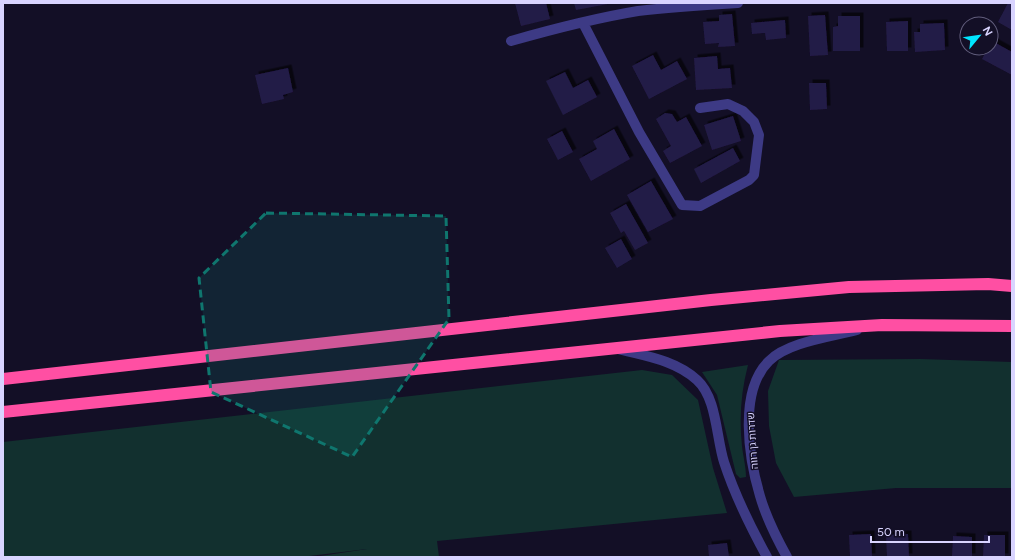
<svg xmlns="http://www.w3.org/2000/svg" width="1015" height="560" font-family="Figtree,'Noto Sans Hebrew',sans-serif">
	<defs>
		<filter id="shadow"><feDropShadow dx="3.5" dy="-3.5" stdDeviation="0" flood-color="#0009"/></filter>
	</defs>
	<rect width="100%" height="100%" fill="#130f26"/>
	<path fill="#12302f" d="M920 359 1012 362V488H896L794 497 776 463 769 426 768 391 779 360Z
		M748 365C741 392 739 418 742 446 743 456 746 466 746 477L740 478 736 474 717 395 702 372Z
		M642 370 672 375 698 400 713 468 727 513 437 541 439 557H314L367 549 301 557H3V442Z"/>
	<path fill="#241b47" filter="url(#shadow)" d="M515 3H546L550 19 521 26Z
		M574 3H608V4L576 10Z
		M1008 3H1012V30L998 22Z
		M732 14 735 46 718 47 719 43 705 44 703 22 719 21V15Z
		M825 15 828 55 810 56 808 16Z
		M838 16H860V51H833V27L838 26Z
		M785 20 786 38 766 40 765 33 752 34 751 23Z
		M908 21V51H887L886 22Z
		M944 23 945 50 915 52 914 32H920V24Z
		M992 41 1012 52V75L982 59 988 48H991Z
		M653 55 661 70 677 61 687 79 649 99 632 66Z
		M717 56 718 69 730 68 732 88 696 90 694 58Z
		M288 68 293 92 283 95 284 99 262 104 255 75Z
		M565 72 573 88 588 80 597 97 563 115 546 81Z
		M809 83H826L827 109 810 110Z
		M665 113 672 114 677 122 686 117 702 146 670 163 663 151 671 146 656 119Z
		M733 116 741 141 712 150 704 125Z
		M614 129 630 159 591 181 579 159 597 149 593 141Z
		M562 131 573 152 558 160 547 139Z
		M733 148 740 161 701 183 694 169Z
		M651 181 673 219 648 232 627 195Z
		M626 204 648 243 635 250 624 231 621 233 610 213Z
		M621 239 632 259 617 268 605 248Z
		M871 534 872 557H850L849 535Z
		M908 534 909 557H887L886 535Z
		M984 535H1005V557H983Z
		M953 536 972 537V557H952Z
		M727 543 729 557H709L708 545Z"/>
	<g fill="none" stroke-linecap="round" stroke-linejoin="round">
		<path stroke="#3d3a85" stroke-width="10" d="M583 23 639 132 682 205 700 206 749 180 754 175 759 135 754 122 743 111 728 104 700 108
			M511 41C553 29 596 18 638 11 672 7 705 5 738 3
			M618 349C645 356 675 360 697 380 717 398 716 437 724 462 735 496 750 526 767 557
			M787 557C776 537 766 517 760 496 749 459 738 391 769 361 788 342 831 337 857 330"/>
		<path stroke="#ff4fa3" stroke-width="12" d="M3 379 711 300 849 287 988 284 1012 286
			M3 412 780 331 882 325 1012 326"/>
	</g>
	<path fill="#0f766e" fill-opacity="0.2" stroke="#0f766e" stroke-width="3" stroke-dasharray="8 5" stroke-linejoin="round" d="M266 213 446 216 449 319 352 457 211 392 199 278Z"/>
	<g text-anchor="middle" stroke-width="3" stroke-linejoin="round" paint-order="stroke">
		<g font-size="10" fill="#d9d4ff" stroke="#130f26">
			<text transform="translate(752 441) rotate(-94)" y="4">שדרות גן רווה</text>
		</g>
	</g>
	<rect width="1015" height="560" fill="none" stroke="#d9d4ff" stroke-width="8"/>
	<g transform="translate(979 36) rotate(61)"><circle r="19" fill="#130f26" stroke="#625e7d"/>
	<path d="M0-3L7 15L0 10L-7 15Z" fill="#00e5ff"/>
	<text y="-6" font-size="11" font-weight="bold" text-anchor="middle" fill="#d9d4ff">N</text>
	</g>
	<path d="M871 536v6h118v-6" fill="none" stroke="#d9d4ff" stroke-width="2"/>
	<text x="877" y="536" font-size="12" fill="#d9d4ff" stroke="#130f26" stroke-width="3" paint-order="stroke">50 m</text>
</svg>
